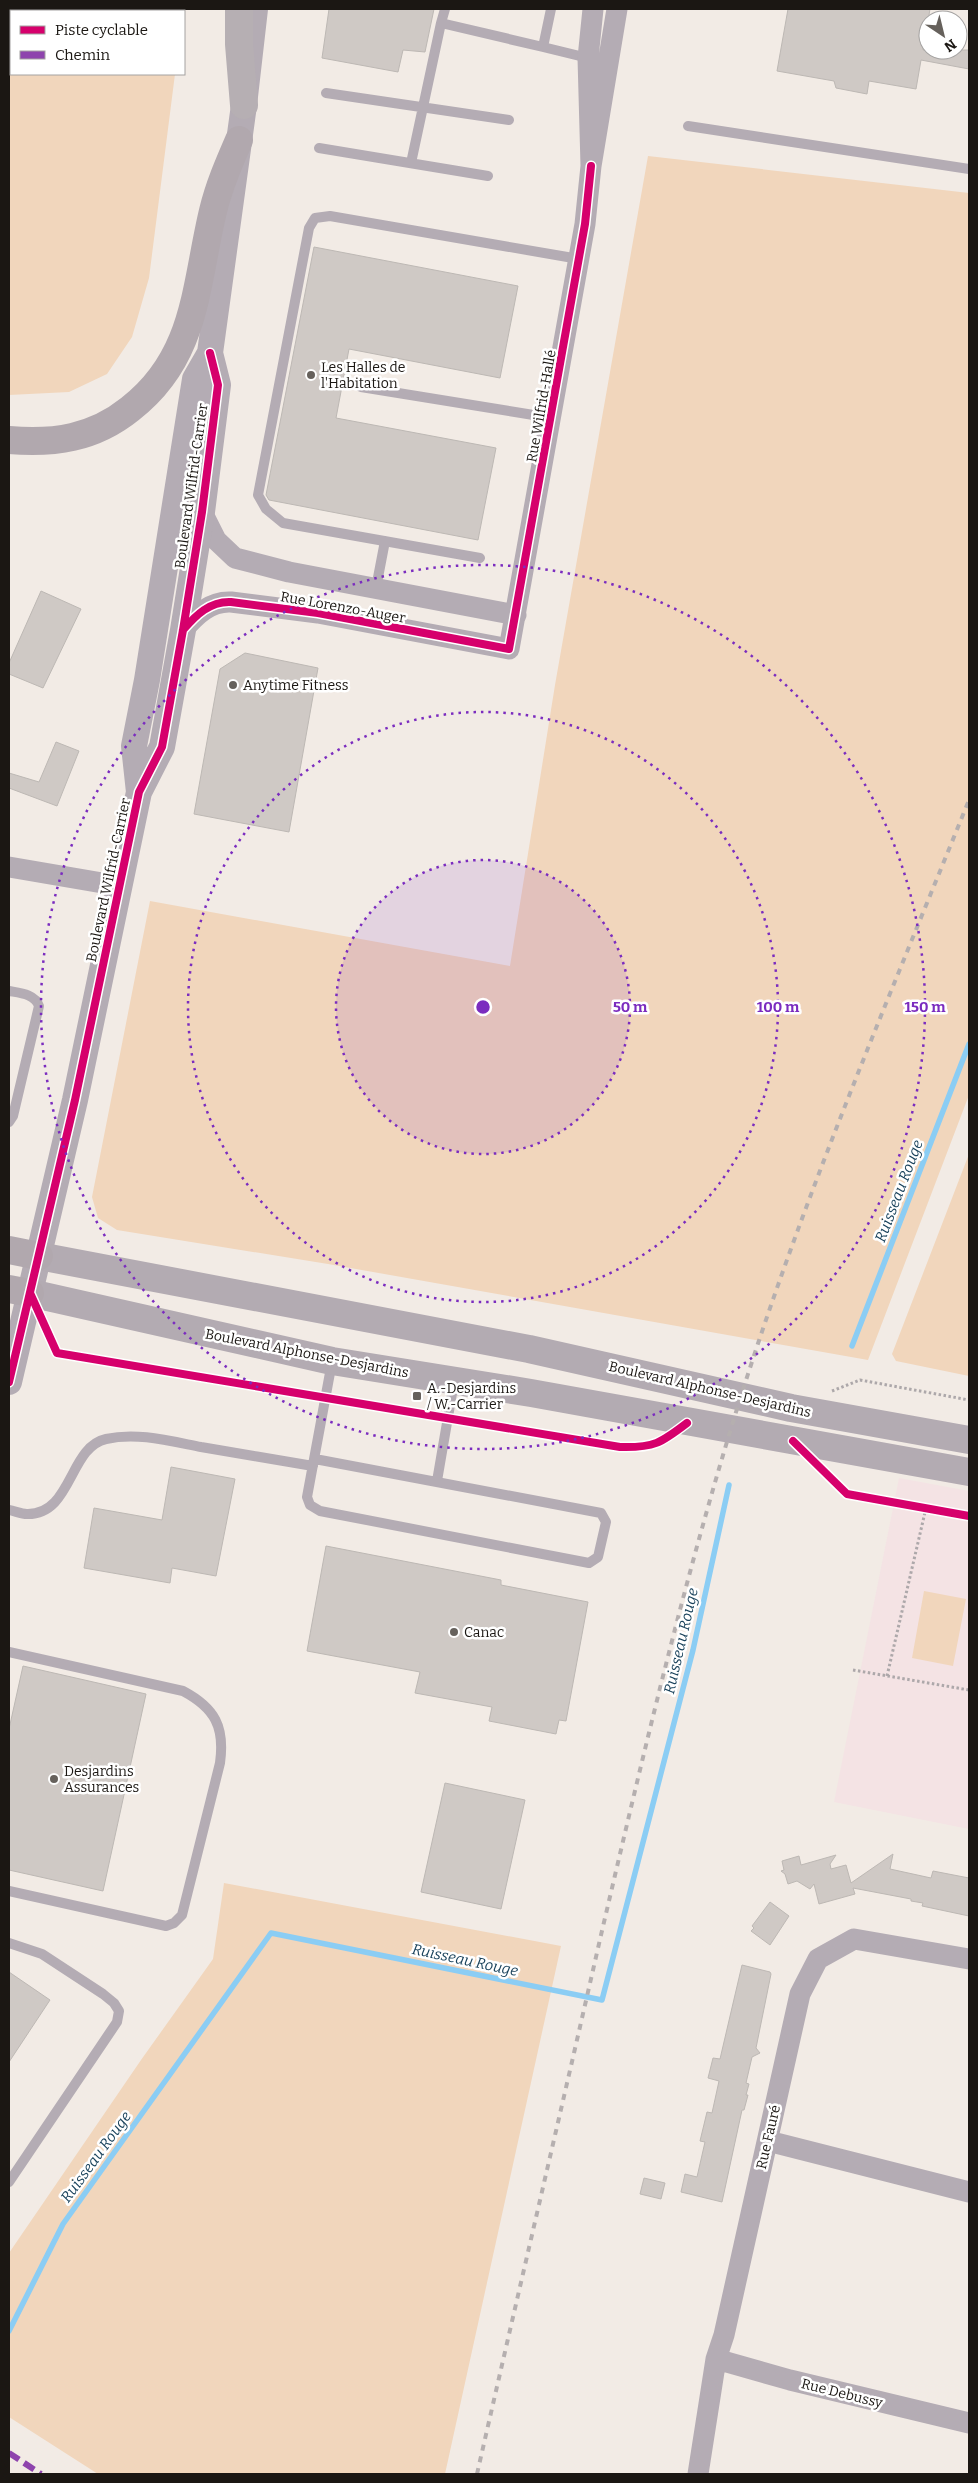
<svg xmlns="http://www.w3.org/2000/svg" width="978" height="2483" font-family="Bitter,serif">
	<rect width="100%" height="100%" fill="#f2ebe5"/>
	<path fill="#f4e3e4" d="M899 1478 969 1491V1829L834 1802Z"/>
	<path fill="#f1d6bc" d="M9 9H184V11H11V74H175L149 278 132 337 107 374 69 392 9 395Z
		M648 156 969 193V1095L868 1360 328 1264 117 1230 98 1218 92 1197 150 901 510 966 555 685Z
		M969 1154V1376L896 1361 892 1354Z
		M924 1591 966 1599 953 1666 912 1658Z
		M224 1883 561 1946 445 2474H98L9 2417V2253L141 2060 213 1959Z"/>
	<g fill="none" stroke-linecap="round" stroke-linejoin="round">
		<path stroke="#8bcdf4" stroke-width="5.5" d="M852 1346 969 1044
			M9 2331 63 2224 271 1933 602 2000 693 1650 729 1485"/>
	</g>
	<path fill="#cfc9c5" stroke="#bdb8b4" d="M329 9H434L425 52 403 50 398 72 322 58Z
		M788 9H930L923 50H969V69L921 60 916 89 869 81 867 94 836 88 834 81 777 71Z
		M314 247 518 286 500 378 349 349 336 418 496 448 478 540 269 500 266 495Z
		M41 591 81 609 43 688 9 674V663Z
		M245 653 318 668 289 832 194 814 220 669Z
		M56 742 79 751 57 806 9 788V773L39 782Z
		M171 1467 235 1479 216 1576 172 1568 170 1583 84 1568 94 1508 162 1520Z
		M326 1546 501 1580V1585L588 1602 566 1721 559 1720 556 1734 489 1721 492 1707 415 1693 420 1672 307 1651Z
		M23 1666 146 1694 103 1891 9 1870V1729Z
		M445 1783 525 1800 501 1909 421 1892Z
		M893 1854 890 1869 931 1878 933 1871 969 1878V1916L922 1906 923 1903 911 1901V1899L853 1888 855 1894 819 1904 814 1884 810 1889 797 1881 788 1884 785 1874 781 1871 784 1870 782 1861 799 1856 801 1865 836 1855 830 1864 831 1869 846 1865 851 1883Z
		M770 1902 789 1916 770 1945 751 1931 754 1928 752 1926Z
		M742 1965 770 1972 771 1974 756 2048 760 2053 752 2057 746 2083 749 2084 746 2095H748L744 2110H742L722 2202 681 2192 685 2174 697 2177 705 2142 700 2141 707 2112 712 2113 719 2081 708 2078 713 2058 720 2059Z
		M9 1972 50 2000 9 2062Z
		M644 2178 665 2183 661 2199 640 2194Z"/>
	<g fill="none" stroke-linecap="round" stroke-linejoin="round">
		<path stroke="#ada8aa" stroke-width="3" stroke-dasharray="2.5 2.5" stroke-linecap="butt" d="M832 1391 860 1380 969 1400
			M853 1670 969 1690
			M887 1676 926 1508"/>
		<path stroke="#b4acb4" stroke-width="10" d="M551 9 543 47 588 58
			M441 23 445 9
			M326 93 509 120
			M688 126 969 169
			M319 148 488 176
			M411 163 441 23 543 47
			M361 387 552 418
			M480 558 283 523 266 509 258 495 309 228 315 218 330 216 579 259
			M376 588 385 541
			M9 991C20 993 35 994 39 1006L13 1116 9 1122
			M315 1459 601 1513 606 1522 598 1557 589 1563 320 1511 310 1505 307 1497 332 1362
			M437 1481 454 1382
			M9 1510C15 1511 21 1514 27 1514 72 1515 69 1447 106 1439 137 1432 170 1441 201 1447 238 1453 276 1460 313 1466
			M9 1652 183 1691C215 1708 225 1727 220 1763L182 1915 174 1923 166 1926 9 1891
			M9 1943 42 1954 103 1994 114 2003 119 2011 117 2022 9 2182"/>
		<path stroke="#b4acb4" stroke-width="21" d="M593 9 588 58 591 166 617 9
			M202 512 216 540 235 558 289 572 516 615
			M183 630C196 615 210 601 231 602L318 613 509 649 585 224 591 166
			M9 867 120 886
			M768 2141 969 2192
			M716 2359 790 2380 969 2423
			M698 2474 716 2359 724 2335 800 1994 818 1959 854 1939 969 1959"/>
		<path stroke="#b4acb4" stroke-width="26" d="M139 792 134 746 147 680 195 379 210 353 244 105 255 9
			M9 1382 75 1100 139 792 162 747 183 630 202 512 218 385 210 353"/>
		<path stroke="#b3abb2" stroke-width="28" d="M39 1256 529 1349 791 1408 969 1440
			M30 1293 332 1361 531 1393 969 1472"/>
		<path stroke="#b6afb3" stroke-width="28" d="M239 9V44L244 105"/>
		<path stroke="#b1a8ae" stroke-width="28" d="M9 440C54 444 94 438 130 409 197 357 195 286 213 211 219 186 229 163 239 140
			M9 1250 39 1256
			M9 1289 30 1293"/>
		<path stroke="#b5afaf" stroke-width="4" stroke-dasharray="6 6" stroke-linecap="butt" d="M477 2474C518 2294 560 2115 601 1935 645 1747 689 1558 748 1374 811 1179 892 990 969 800"/>
		<path stroke="#8e44ad" stroke-width="6" stroke-dasharray="12 6" stroke-linecap="butt" d="M9 2453 41 2474"/>
		<g stroke="#fff" stroke-width="11">
			<path id="cycleway" d="M183 630C196 615 210 601 231 602L318 613 509 649 585 224 591 166
				M30 1293 57 1353 620 1447C654 1448 661 1443 687 1423
				M9 1382 75 1100 139 792 162 747 183 630 202 512 218 385 210 353
				M793 1441 847 1494 969 1516"/>
		</g>
		<use href="#cycleway" stroke="#d6006c" stroke-width="8"/>
	</g>
	<circle cx="483" cy="1007" r="147" fill="#7b2cbf" fill-opacity=".12"/>
	<g fill="none" stroke="#7b2cbf" stroke-width="2.5" stroke-dasharray="2.5 5">
		<circle cx="483" cy="1007" r="147"/>
		<circle cx="483" cy="1007" r="295"/>
		<circle cx="483" cy="1007" r="442"/>
	</g>
	<g fill="#66615c" stroke="#fff" stroke-width="2">
		<circle cx="311" cy="375" r="5"/>
		<circle cx="233" cy="685" r="5"/>
		<rect x="412" y="1391" width="10" height="10" rx="2.5"/>
		<circle cx="454" cy="1632" r="5"/>
		<circle cx="54" cy="1779" r="5"/>
	</g>
	<g text-anchor="middle" stroke-width="5" stroke-linejoin="round" paint-order="stroke">
		<g font-size="14" fill="#1b1713" stroke="#fff" text-anchor="start">
			<text x="321" y="372">Les Halles de<tspan x="321" dy="16">l'Habitation</tspan></text>
			<text x="243" y="690">Anytime Fitness</text>
			<text x="427" y="1393">A.-Desjardins<tspan x="427" dy="16">/ W.-Carrier</tspan></text>
			<text x="464" y="1637">Canac</text>
			<text x="64" y="1776">Desjardins<tspan x="64" dy="16">Assurances</tspan></text>
		</g>
		<g font-size="14" fill="#1b1713" stroke="#fff">
			<text transform="translate(541 406) rotate(-80)" y="5">Rue Wilfrid-Hallé</text>
			<text transform="translate(191 486) rotate(-82)" y="5">Boulevard Wilfrid-Carrier</text>
			<text transform="translate(343 607) rotate(10)" y="5">Rue Lorenzo-Auger</text>
			<text transform="translate(108 880) rotate(-78)" y="5">Boulevard Wilfrid-Carrier</text>
			<text transform="translate(307 1353) rotate(11)" y="5">Boulevard Alphonse-Desjardins</text>
			<text transform="translate(710 1389) rotate(13)" y="5">Boulevard Alphonse-Desjardins</text>
			<text transform="translate(768 2137) rotate(-77)" y="5">Rue Fauré</text>
			<text transform="translate(842 2393) rotate(14)" y="5">Rue Debussy</text>
		</g>
		<g font-size="15" font-style="italic" fill="#19425b" stroke="#fff">
			<text transform="translate(899 1191) rotate(-69)" y="5">Ruisseau Rouge</text>
			<text transform="translate(681 1641) rotate(-77)" y="5">Ruisseau Rouge</text>
			<text transform="translate(465 1960) rotate(12)" y="5">Ruisseau Rouge</text>
			<text transform="translate(96 2157) rotate(-54)" y="5">Ruisseau Rouge</text>
		</g>
	</g>
	<circle cx="483" cy="1007" r="8" fill="#7b2cbf" stroke="#fff" stroke-width="2.5"/>
	<g font-size="15" text-anchor="middle" font-weight="bold" fill="#7b2cbf" stroke="#fff" stroke-width="5" stroke-linejoin="round" paint-order="stroke">
		<text x="630" y="1012">50 m</text>
		<text x="778" y="1012">100 m</text>
		<text x="925" y="1012">150 m</text>
	</g>
	<rect width="978" height="2483" fill="none" stroke="#1b1713" stroke-width="20"/>
	<rect x="10" y="10" width="175" height="65" fill="#ffffff" stroke="#a4a2a1"/>
	<rect x="20" y="26" width="25" height="8" fill="#d6006c" stroke="#a4a2a1"/>
	<text x="55" y="35" font-size="15" fill="#1b1713">Piste cyclable</text>
	<rect x="20" y="51" width="25" height="8" fill="#8e44ad" stroke="#a4a2a1"/>
	<text x="55" y="60" font-size="15" fill="#1b1713">Chemin</text>
	<g transform="translate(943 35) rotate(145)"><circle r="24" fill="#ffffff" stroke="#a4a2a1"/>
	<path d="M0-4L9 19L0 12L-9 19Z" fill="#66615c"/>
	<text y="-8" font-size="14" font-weight="bold" text-anchor="middle" fill="#1b1713">N</text>
	</g>
</svg>
